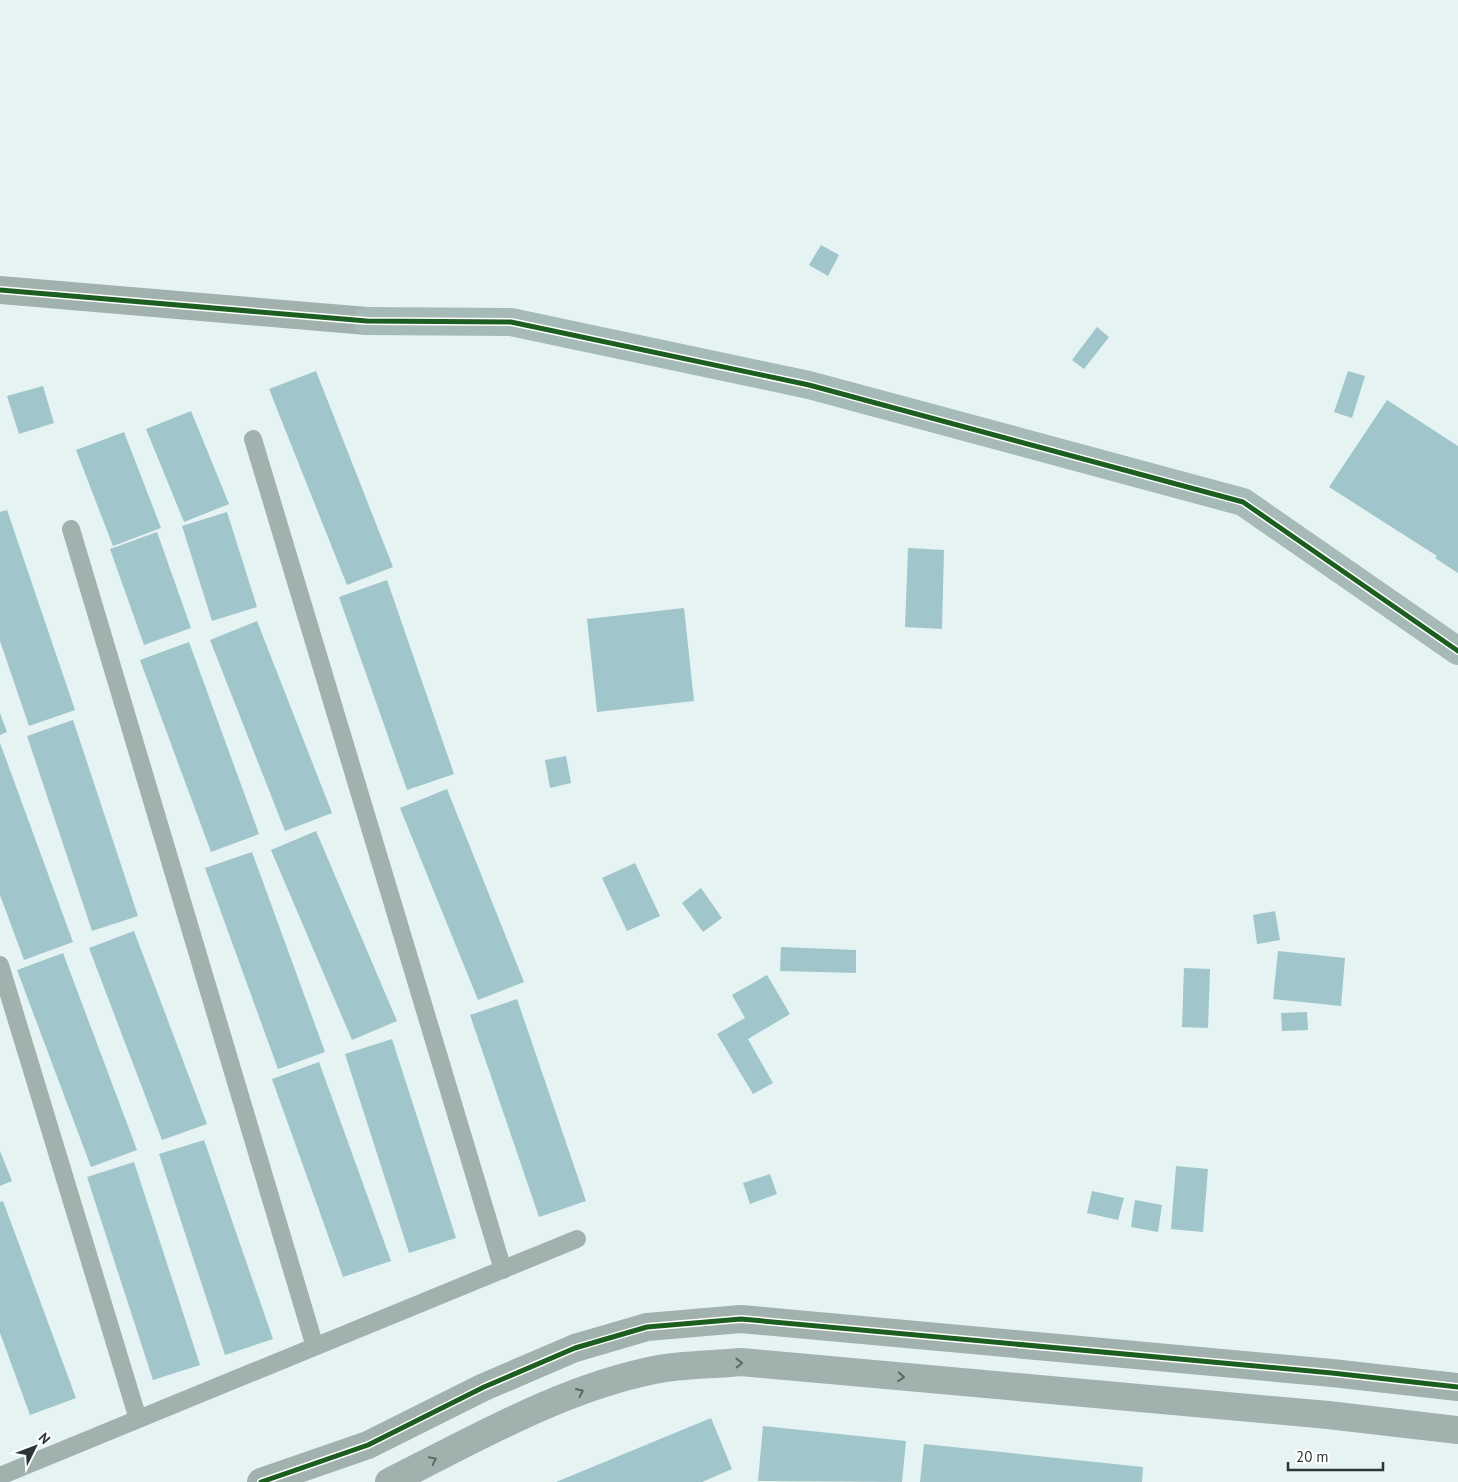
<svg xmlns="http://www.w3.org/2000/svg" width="1458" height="1482" font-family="'PT Sans',sans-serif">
	<rect width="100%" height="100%" fill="#e6f3f3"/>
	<path fill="#a0c5cb" d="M821 245 839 255 828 276 809 265Z
		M1097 327 1109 337 1084 369 1072 360Z
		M316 371 393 567 347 585 269 389Z
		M1348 371 1365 376 1352 418 1334 412Z
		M43 386 54 423 19 434 7 396Z
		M1387 400 1458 446V573L1435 558 1437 556 1329 487Z
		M191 411 229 504 184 522 146 429Z
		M124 432 161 528 113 546 76 450Z
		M7 510 75 710 29 726 0 641V512Z
		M227 512 257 607 212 621 182 526Z
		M157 532 191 628 144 645 110 549Z
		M908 548 944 550 942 629 905 627Z
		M387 580 454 774 407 790 339 597Z
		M684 608 694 701 597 712 587 619Z
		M257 621 332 813 285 831 210 640Z
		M189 642 259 834 211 852 140 660Z
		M0 713 7 732 0 735Z
		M73 720 138 916 92 931 27 736Z
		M0 743 73 942 24 960 0 895Z
		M566 756 571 783 550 788 545 760Z
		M447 789 524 982 478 1000 400 808Z
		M316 831 397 1021 352 1040 271 850Z
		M252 852 325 1052 278 1069 205 868Z
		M635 863 660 916 627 931 602 878Z
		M701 888 722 918 703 932 682 903Z
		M1275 911 1280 940 1257 944 1253 915Z
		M134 931 207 1124 162 1140 89 948Z
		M781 947 856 950V973L780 971Z
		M1278 951 1345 958 1341 1006 1273 999Z
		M63 953 137 1150 91 1167 17 970Z
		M1184 968 1210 969 1208 1028 1182 1027Z
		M767 975 790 1014 748 1039 773 1083 753 1094 717 1034 745 1018 732 995Z
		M517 999 586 1201 539 1217 470 1015Z
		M1307 1012 1308 1030 1282 1031 1281 1013Z
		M392 1039 456 1238 409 1253 345 1054Z
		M319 1062 391 1261 343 1277 272 1079Z
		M204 1140 273 1339 225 1355 159 1154Z
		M0 1151 12 1181 0 1186Z
		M134 1162 200 1365 153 1380 87 1177Z
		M1176 1166 1208 1169 1203 1232 1171 1229Z
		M770 1174 777 1194 750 1204 743 1183Z
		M1092 1191 1124 1198 1118 1220 1087 1213Z
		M1135 1200 1162 1205 1158 1232 1131 1227Z
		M3 1201 76 1398 30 1415 0 1333V1202Z
		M711 1418 732 1469 702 1482H556Z
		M763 1426 906 1441 902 1482 758 1481Z
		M924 1444 1143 1467 1142 1482H920Z"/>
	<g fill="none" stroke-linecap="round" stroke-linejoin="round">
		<path stroke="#a1b2ae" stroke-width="18" d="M253 439 503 1270
			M71 529 315 1347
			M0 965 138 1419
			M0 1476 577 1239"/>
		<path stroke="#a1b2ae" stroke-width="28" d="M0 290 367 321
			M261 1482 368 1445 484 1387 575 1348 647 1327 741 1319 1332 1373 1458 1387
			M389 1482C474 1440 560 1389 654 1370 682 1364 712 1365 741 1362L1328 1415 1458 1430"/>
		<path stroke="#a6bab7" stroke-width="28" d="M367 321 511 322 809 385 1243 502 1458 651"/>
		<g stroke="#fff" stroke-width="8">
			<path id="cycleway" d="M0 290 367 321 511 322 809 385 1243 502 1458 651
				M261 1482 368 1445 484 1387 575 1348 647 1327 741 1319 1332 1373 1458 1387"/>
		</g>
		<use href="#cycleway" stroke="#1b5e20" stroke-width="5"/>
	</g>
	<defs><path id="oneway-chevron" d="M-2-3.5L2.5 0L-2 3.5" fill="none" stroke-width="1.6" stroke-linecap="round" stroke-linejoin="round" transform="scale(1.25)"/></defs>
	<g stroke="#5b6866">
		<use href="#oneway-chevron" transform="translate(739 1363) rotate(-1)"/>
		<use href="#oneway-chevron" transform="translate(901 1377) rotate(5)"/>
		<use href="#oneway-chevron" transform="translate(580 1392) rotate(-24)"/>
		<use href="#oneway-chevron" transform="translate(433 1460) rotate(-26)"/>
	</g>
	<g transform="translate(35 1447) rotate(48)" stroke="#ffffff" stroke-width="4" paint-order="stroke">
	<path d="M0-4L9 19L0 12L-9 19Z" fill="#2c3636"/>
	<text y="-8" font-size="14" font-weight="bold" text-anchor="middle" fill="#2c3636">N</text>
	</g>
	<path d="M1288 1462v8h95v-8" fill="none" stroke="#2c3636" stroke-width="2.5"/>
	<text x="1296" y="1462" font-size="15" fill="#2c3636" stroke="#ffffff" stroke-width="4" paint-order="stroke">20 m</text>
</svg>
